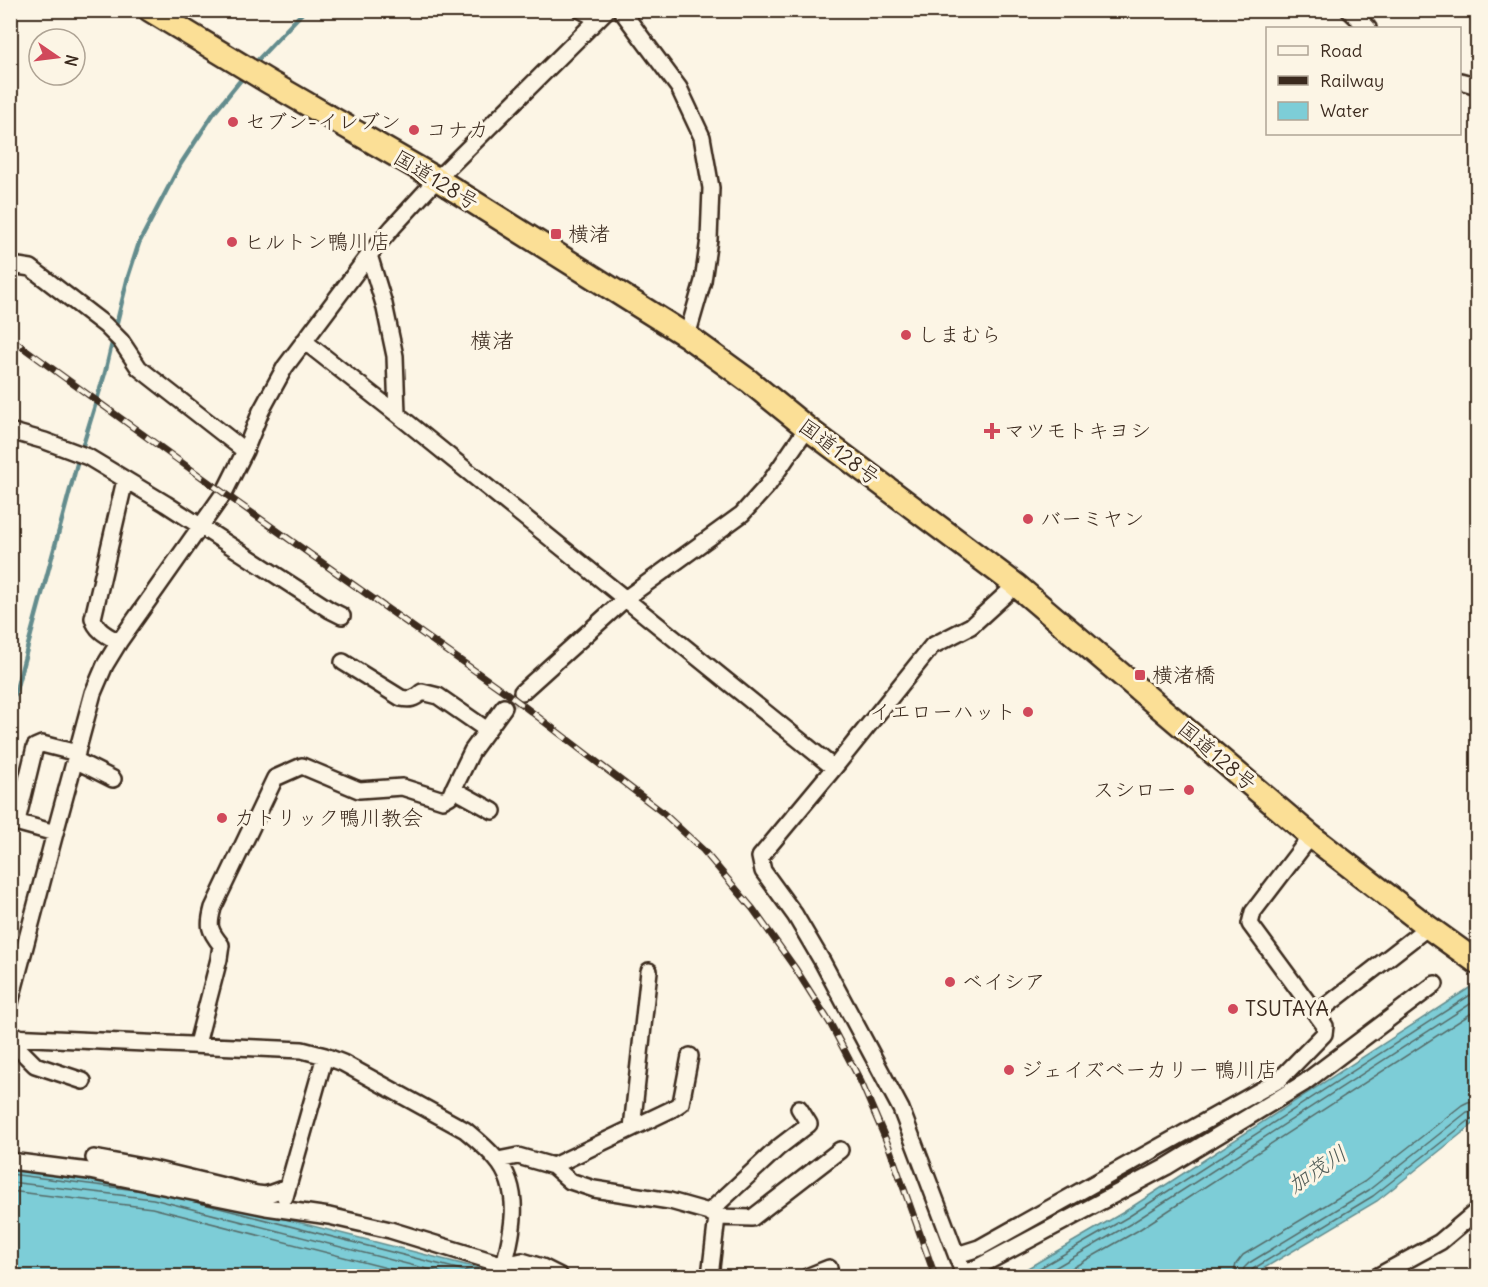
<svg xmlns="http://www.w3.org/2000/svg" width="1488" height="1287" font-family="Delius,'Klee One',sans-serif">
	<rect width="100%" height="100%" fill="#fcf5e5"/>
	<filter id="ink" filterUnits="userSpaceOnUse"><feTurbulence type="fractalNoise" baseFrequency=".0167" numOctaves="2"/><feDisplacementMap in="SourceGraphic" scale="12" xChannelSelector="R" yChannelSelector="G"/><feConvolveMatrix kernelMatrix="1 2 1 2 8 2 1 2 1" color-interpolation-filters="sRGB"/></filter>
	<g filter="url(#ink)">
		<path fill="#7dcdd7" stroke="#638c8d" stroke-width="1.5" d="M1477 983V1121L1377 1201 1251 1276H1014L1124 1212Z
			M10 1168 156 1186 509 1276H11Z"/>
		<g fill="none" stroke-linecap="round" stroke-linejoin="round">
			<path stroke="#556b68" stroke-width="1.5" d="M10 1174 136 1190
				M10 1182 153 1199 454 1276
				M10 1191 152 1208 418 1276
				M184 1199 485 1276
				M1026 1276 1128 1217 1478 990
				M1041 1276 1132 1223 1478 999
				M1058 1276 1137 1231 1478 1009
				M1233 1276 1236 1264 1243 1255 1364 1182 1462 1105 1468 1102 1478 1100
				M1242 1276 1244 1268 1249 1263 1369 1190 1467 1112 1478 1110
				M1250 1276V1272L1253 1269 1373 1196 1471 1119 1478 1117"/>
			<path stroke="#638c8d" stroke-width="4.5" d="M253 65 305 10
				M115 330 128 277 139 243 180 165 214 113 244 76
				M82 448 105 373 113 339
				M10 712 77 464"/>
			<path stroke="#d5ccbd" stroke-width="15" stroke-dasharray="15 8" stroke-linecap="butt" d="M504 707 522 692"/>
			<g stroke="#3b2a1e" stroke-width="20">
				<path id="minor" d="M581 10 598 19
					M621 10 679 88 702 137 711 188 709 239 703 281 687 336
					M1349 10 1368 28
					M1460 81 1478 86
					M369 255 384 304 395 356 397 414
					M10 267 18 266 31 268 105 325 121 341 139 368 245 451
					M304 341 397 414 834 768
					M10 431 45 441 88 457 166 504 330 610 342 616
					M119 642C108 636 96 631 93 618L125 480
					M343 662 401 698C410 700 414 699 422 692L438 696 487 730
					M522 692 625 599 742 514 768 485 807 428
					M75 760 113 779
					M453 789 493 811
					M55 833 19 823 17 821 35 747 42 744 77 753
					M10 1003 55 833 93 693 105 665 119 642 224 493 245 451 261 411 285 367 369 255 393 227 437 179 607 10
					M1316 1014 1428 927
					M17 1036 18 1048 35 1065 83 1081
					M10 1037 302 1050 325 1056 343 1063 465 1130C476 1139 487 1148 496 1159 525 1192 511 1239 501 1276
					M197 1044 219 959 221 945C209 930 208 926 213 908L275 778 302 766 359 790 402 787 443 800 450 796 472 751 504 707
					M632 1128 649 971
					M94 1158 153 1169 257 1194 266 1195 288 1187
					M498 1160 518 1156 553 1166 672 1109 681 1103 690 1056
					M10 1161 89 1171 266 1207 329 1216 390 1230 504 1265 522 1261 542 1267 560 1276
					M553 1166 570 1181 594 1189 670 1201 709 1212 717 1217 752 1218 840 1150
					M285 1197 325 1056
					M709 1212 779 1147 809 1124 799 1108
					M957 1255 979 1248 1279 1080 1324 1034 1325 1026 1250 924 1253 912 1311 836
					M964 1275 901 1109 822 961 795 915 763 871 760 857 834 768 932 646 971 626 1016 585
					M710 1276 717 1217
					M809 1276 829 1268
					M961 1276 1166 1167 1304 1083 1435 984
					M1378 1276 1440 1242 1478 1210"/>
			</g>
			<g stroke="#3b2a1e" stroke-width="27">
				<path id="highway" d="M150 10 269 82 437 179 687 336 749 381 807 428 1016 585 1311 836 1428 927 1478 963"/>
			</g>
			<use href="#minor" stroke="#fcf5e5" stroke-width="15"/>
			<use href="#highway" stroke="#fbdf96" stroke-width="22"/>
			<g stroke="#3b2a1e" stroke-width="7">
				<path id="rail" d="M10 338 214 486 512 697 662 812 703 850 753 909 795 968 830 1023 861 1082 889 1147 935 1276"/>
			</g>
			<use href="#rail" stroke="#fcf5e5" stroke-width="4.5" stroke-dasharray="14" stroke-linecap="butt"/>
		</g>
	</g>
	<g fill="#d1495b" stroke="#fcf5e5" stroke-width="2">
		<circle cx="233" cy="122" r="6"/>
		<circle cx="414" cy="130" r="6"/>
		<rect x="550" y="228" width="12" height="12" rx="3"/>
		<circle cx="232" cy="242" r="6"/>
		<circle cx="906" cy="335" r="6"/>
		<path d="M989 422h6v6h6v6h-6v6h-6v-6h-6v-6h6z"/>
		<circle cx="1028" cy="519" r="6"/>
		<rect x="1134" y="669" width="12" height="12" rx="3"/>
		<circle cx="1028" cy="712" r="6"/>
		<circle cx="1189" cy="790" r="6"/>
		<circle cx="222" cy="818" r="6"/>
		<circle cx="950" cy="982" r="6"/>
		<circle cx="1233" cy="1009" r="6"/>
		<circle cx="1009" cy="1070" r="6"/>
	</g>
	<g text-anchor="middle" stroke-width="6" stroke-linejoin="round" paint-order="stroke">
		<g font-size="21" fill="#3b2a1e" stroke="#fcf5e5" text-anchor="start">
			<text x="245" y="129">セブン-イレブン</text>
			<text x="426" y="137">コナカ</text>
			<text x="568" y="241">横渚</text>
			<text x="244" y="249">ヒルトン鴨川店</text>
			<text x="918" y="342">しまむら</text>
			<text x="1004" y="438">マツモトキヨシ</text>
			<text x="1040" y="526">バーミヤン</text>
			<text x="1152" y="682">横渚橋</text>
			<text x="1016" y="719" text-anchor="end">イエローハット</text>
			<text x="1177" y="797" text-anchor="end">スシロー</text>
			<text x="234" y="825">カトリック鴨川教会</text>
			<text x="962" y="989">ベイシア</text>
			<text x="1245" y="1016">TSUTAYA</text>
			<text x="1021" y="1077">ジェイズベーカリー 鴨川店</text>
		</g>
		<g font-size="21" fill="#3b2a1e" stroke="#fcf5e5">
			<text transform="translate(436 180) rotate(31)" y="7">国道128号</text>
			<text transform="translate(839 452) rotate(37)" y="7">国道128号</text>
			<text transform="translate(1217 756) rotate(40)" y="7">国道128号</text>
		</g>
		<g font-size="22" fill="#3b2a1e" stroke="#fcf5e5">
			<text x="492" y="348">横渚</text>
		</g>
		<g font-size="22" font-style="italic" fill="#4f5b56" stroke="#fcf5e5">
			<text transform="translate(1317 1169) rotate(-34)" y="8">加茂川</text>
		</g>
	</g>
	<rect width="1488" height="1287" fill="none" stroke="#fcf5e5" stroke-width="36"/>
	<rect x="18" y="18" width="1452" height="1251" fill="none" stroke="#3b2a1e" stroke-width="2" filter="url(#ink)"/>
	<rect x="1266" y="27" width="195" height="108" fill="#fcf5e5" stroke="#afa495" stroke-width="1.5"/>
	<rect x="1278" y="46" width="30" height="9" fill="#fcf5e5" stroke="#afa495" stroke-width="1.5"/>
	<text x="1320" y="57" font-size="18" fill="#3b2a1e">Road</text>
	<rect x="1278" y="76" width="30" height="9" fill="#3b2a1e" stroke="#afa495" stroke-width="1.5"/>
	<text x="1320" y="87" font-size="18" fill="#3b2a1e">Railway</text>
	<rect x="1278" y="102" width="30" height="18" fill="#7dcdd7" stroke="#afa495" stroke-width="1.5"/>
	<text x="1320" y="117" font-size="18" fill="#3b2a1e">Water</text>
	<g transform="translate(57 57) rotate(104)"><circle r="28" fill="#fcf5e5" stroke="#afa495" stroke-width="1.5"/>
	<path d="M0-4.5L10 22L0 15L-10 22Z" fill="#d1495b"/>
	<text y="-9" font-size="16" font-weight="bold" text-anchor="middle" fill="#3b2a1e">N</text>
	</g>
</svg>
